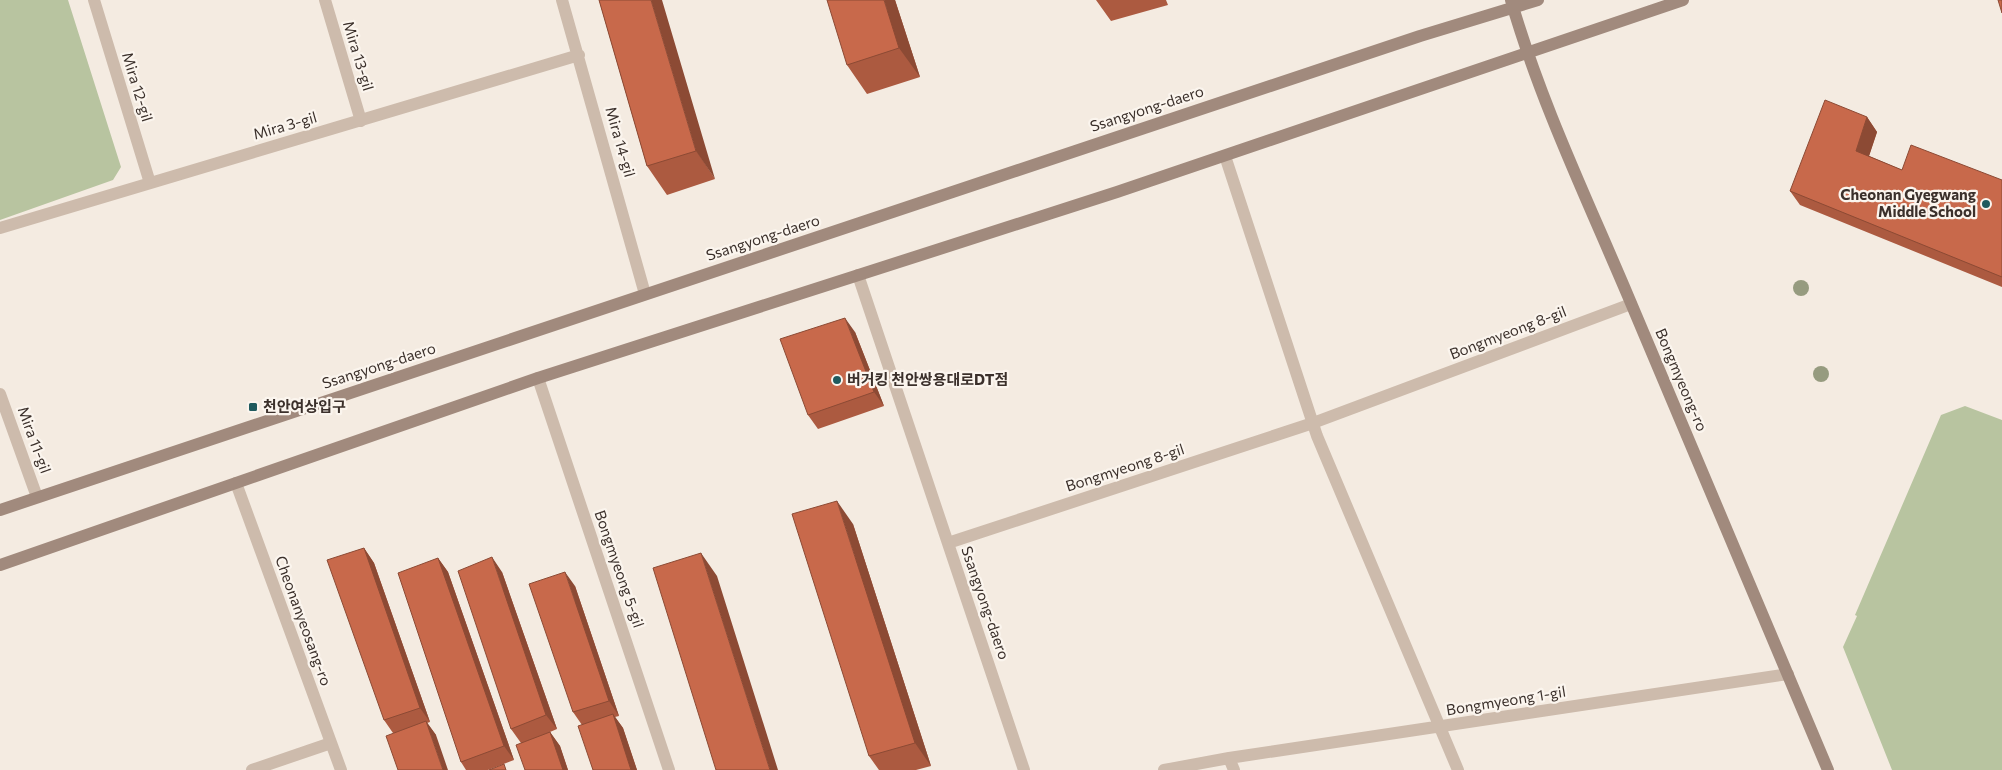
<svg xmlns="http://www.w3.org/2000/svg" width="2002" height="770" font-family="Commissioner,'Noto Sans KR',sans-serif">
	<rect width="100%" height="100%" fill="#f4ebe1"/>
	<path fill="#b8c4a0" d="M0 0H68L121 167 113 180 0 220Z
		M1965 406 2002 420V770H1892L1843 647 1857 616 1855 615 1941 415Z"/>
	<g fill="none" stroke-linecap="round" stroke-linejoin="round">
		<path stroke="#cdbbac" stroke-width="12" d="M94 0 150 183
			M325 0 361 121
			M562 0 645 294
			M1225 156 1317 436 1458 770
			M0 228 579 55
			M858 275 1024 770
			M538 378 669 770
			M0 394 37 497
			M236 483 341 770
			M948 543 1313 423 1631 304
			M1229 758 1234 770
			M252 770 331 743
			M1164 770 1229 758 1788 674"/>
		<path stroke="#a18a7d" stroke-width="12" d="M1511 0C1540 101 1587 199 1628 296 1694 454 1762 612 1828 770
			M0 510 1420 36 1538 0
			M0 565 538 378 1117 192 1683 0"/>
	</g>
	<g fill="#969b7f">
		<circle cx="1801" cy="288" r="8"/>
		<circle cx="1821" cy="374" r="8"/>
	</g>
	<path fill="#ac5a40" d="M599 0 715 179 667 195 647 166Z
		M895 0 920 77 867 94 847 65Z
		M1096 0H1166L1168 5 1111 21Z
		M1867 117 1877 132 1869 156 1902 170 2002 180V287L1800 205 1790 191Z
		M855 332 884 406 818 429 808 415Z
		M853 524 931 766 916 770H879L869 756Z
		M364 548 374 563 430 722 427 723 436 735 393 733 384 720Z
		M438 558 448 572 514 760 488 770H466L461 762Z
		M502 572 557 729 550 732 560 746 568 770H525L521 743 511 729Z
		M575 586 619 716 615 717 623 728 637 770H593L582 725 573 712Z"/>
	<path fill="#8c4a34" d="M651 0H662L715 179 696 151Z
		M884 0H895L920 77 899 48Z
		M1867 117 1877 132 1866 165 1856 151Z
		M845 318 855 332 884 406 874 392Z
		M837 501 853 524 931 766 915 743Z
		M364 548 374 563 430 722 420 708Z
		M701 553 717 576 778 770H770Z
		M492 557 502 572 557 729 546 715Z
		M438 558 448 572 514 760 504 746Z
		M565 572 575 586 619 716 609 701Z
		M613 714 623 728 637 770H631Z
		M426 721 436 735 448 770H443Z
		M550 732 560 746 568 770H563Z"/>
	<path fill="#c8694b" stroke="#8c4a34" d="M599 0H651L696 151 647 166Z
		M827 0H884L899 48 847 65Z
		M1998 0H2002V13Z
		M1825 100 1867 117 1856 151 1902 170 1911 145 2002 180V277L1790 191Z
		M845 318 874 392 808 415 780 339Z
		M837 501 915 743 869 756 792 514Z
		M364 548 420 708 384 720 327 560Z
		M701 553 770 770H716L653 568Z
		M492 557 546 715 511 729 458 571Z
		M438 558 504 746 461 762 398 573Z
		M565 572 609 701 573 712 529 584Z
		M613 714 631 770H593L578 726Z
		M426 721 443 770H398L386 736Z
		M550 732 563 770H525L516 745Z
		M504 764 506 770H489Z"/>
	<g fill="#1f5a5e" stroke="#fbf5ee" stroke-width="2">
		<circle cx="1986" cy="204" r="5"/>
		<circle cx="837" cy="380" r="5"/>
		<rect x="248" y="402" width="10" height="10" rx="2.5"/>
	</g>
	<g text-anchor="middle" stroke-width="4.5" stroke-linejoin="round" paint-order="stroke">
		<g font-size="15" fill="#3b302b" stroke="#fbf5ee">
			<text transform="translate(358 56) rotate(73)" y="5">Mira 13-gil</text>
			<text transform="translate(137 87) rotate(73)" y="5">Mira 12-gil</text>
			<text transform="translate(1147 109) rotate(-18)" y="5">Ssangyong-daero</text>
			<text transform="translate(285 126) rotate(-16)" y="5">Mira 3-gil</text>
			<text transform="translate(620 142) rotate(74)" y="5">Mira 14-gil</text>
			<text transform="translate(763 238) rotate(-18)" y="5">Ssangyong-daero</text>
			<text transform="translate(1508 333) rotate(-21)" y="5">Bongmyeong 8-gil</text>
			<text transform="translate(379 366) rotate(-18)" y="5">Ssangyong-daero</text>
			<text transform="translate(1681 380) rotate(67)" y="5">Bongmyeong-ro</text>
			<text transform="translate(34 440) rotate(70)" y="5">Mira 11-gil</text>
			<text transform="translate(1125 468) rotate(-18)" y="5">Bongmyeong 8-gil</text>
			<text transform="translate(619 569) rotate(71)" y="5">Bongmyeong 5-gil</text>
			<text transform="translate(985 603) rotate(71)" y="5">Ssangyong-daero</text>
			<text transform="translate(303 621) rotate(70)" y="5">Cheonanyeosang-ro</text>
			<text transform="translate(1506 701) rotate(-9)" y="5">Bongmyeong 1-gil</text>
		</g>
		<g font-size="15" font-weight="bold" fill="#3b302b" stroke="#fbf5ee" text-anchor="start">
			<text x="1976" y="200" text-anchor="end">Cheonan Gyegwang<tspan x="1976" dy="17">Middle School</tspan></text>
			<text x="847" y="385">버거킹 천안쌍용대로DT점</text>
			<text x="263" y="412">천안여상입구</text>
		</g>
	</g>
</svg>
